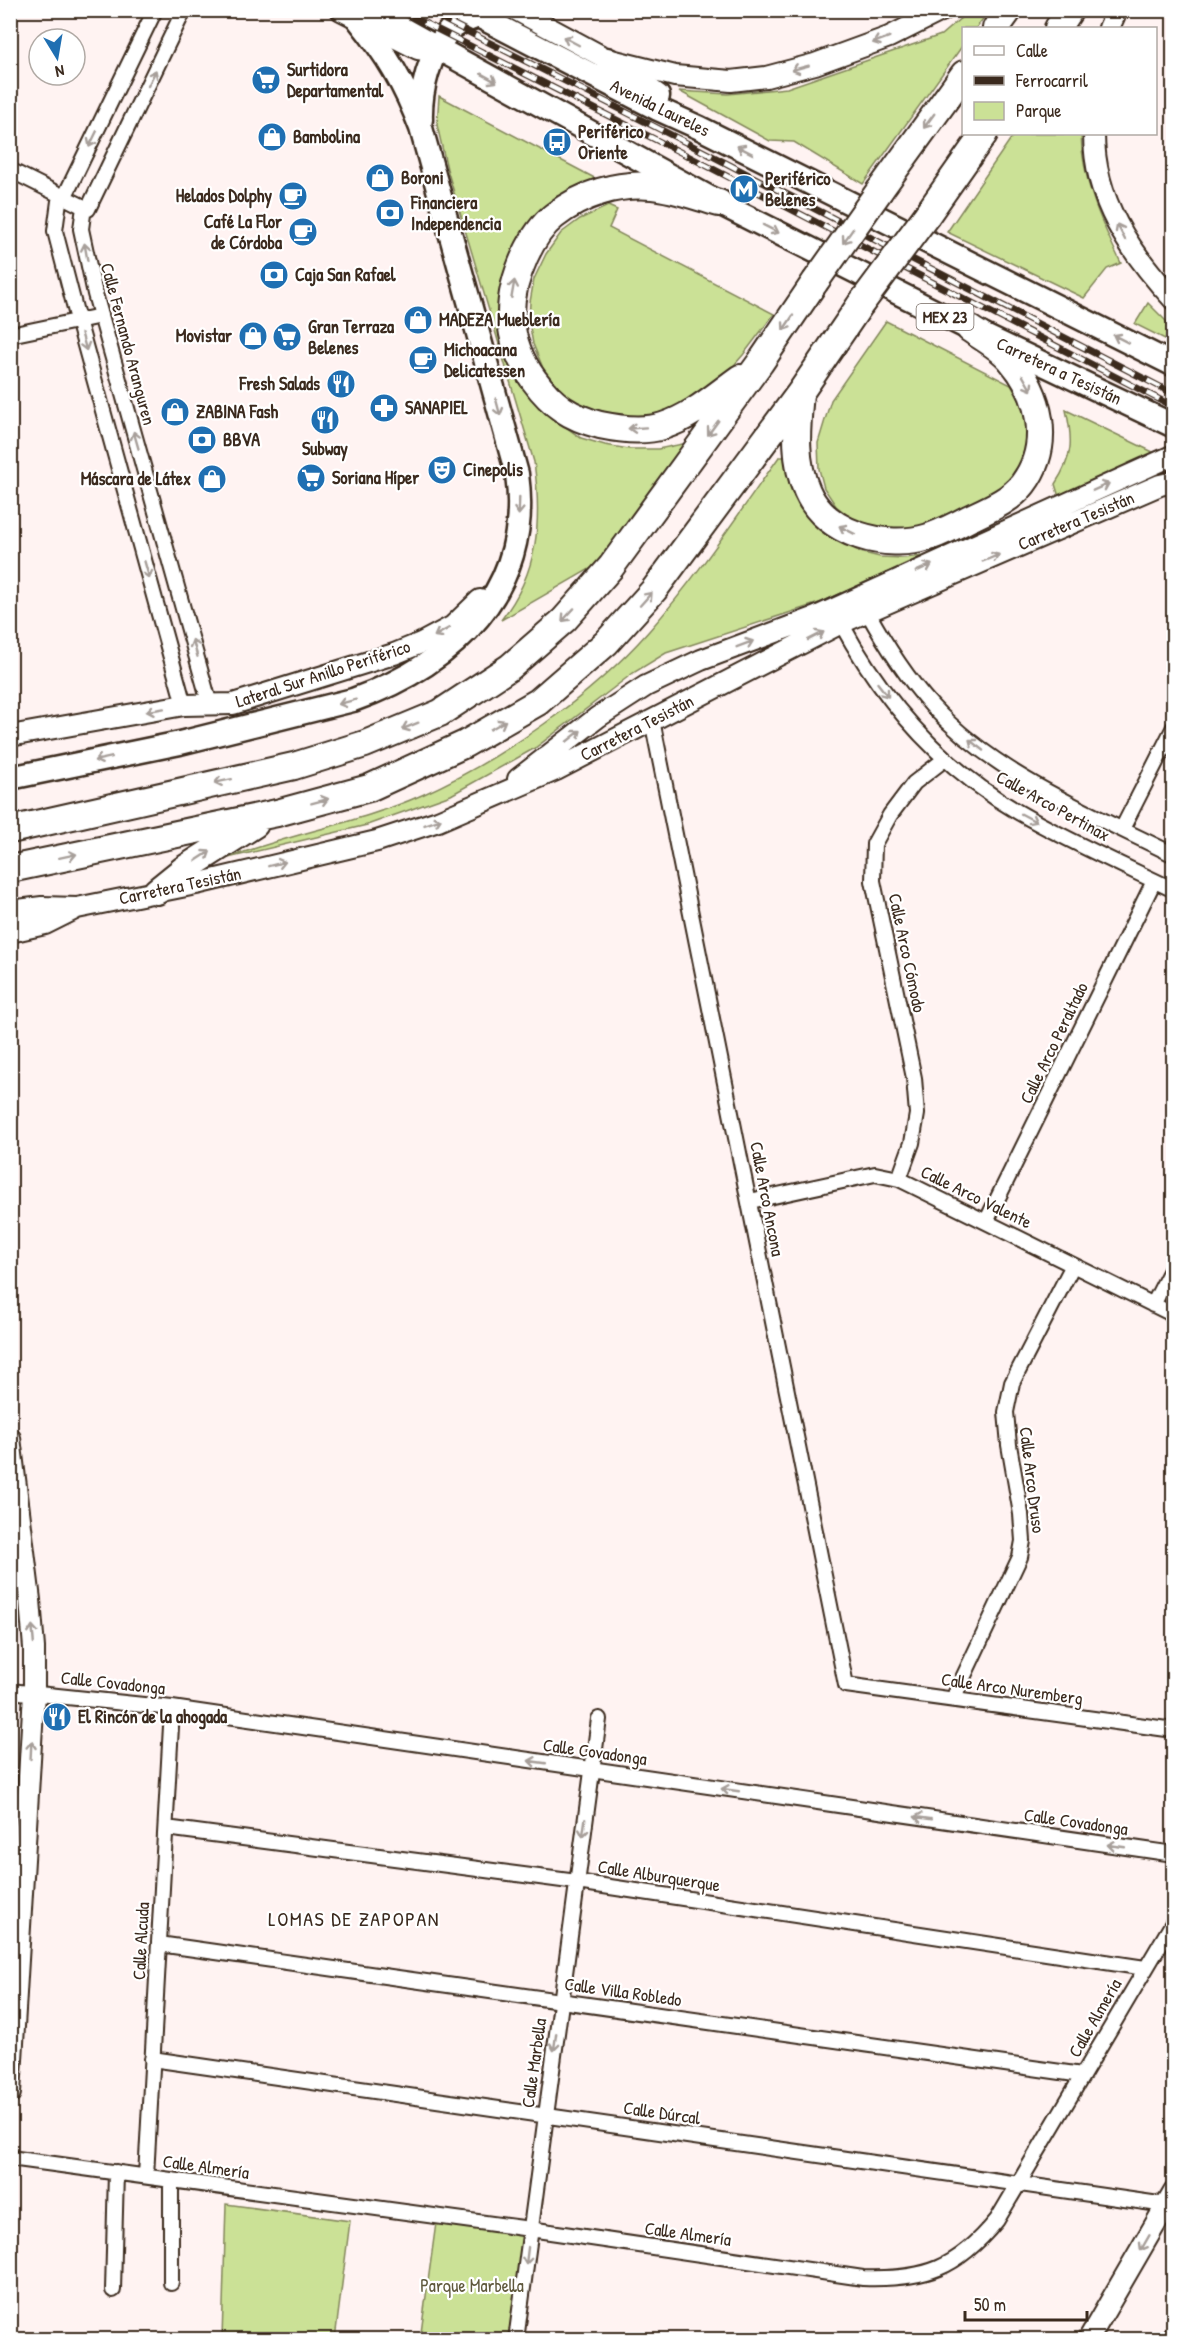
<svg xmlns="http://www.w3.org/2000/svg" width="1184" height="2350" font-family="'Patrick Hand',sans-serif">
	<rect width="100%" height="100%" fill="#fff3f2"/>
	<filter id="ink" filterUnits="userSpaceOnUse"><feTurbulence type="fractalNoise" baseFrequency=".0167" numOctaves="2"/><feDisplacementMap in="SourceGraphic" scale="12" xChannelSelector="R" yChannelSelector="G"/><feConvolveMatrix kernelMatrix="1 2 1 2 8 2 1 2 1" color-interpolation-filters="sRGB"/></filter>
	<g filter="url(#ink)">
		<path fill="#cbe196" stroke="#83865a" stroke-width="1.5" d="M969 11H989L976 28H964L963 45 863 184 794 142 770 141 679 91 728 94 787 88 941 35Z
			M439 96 604 183 513 256 524 387 541 409 581 438 605 445 629 449H658L692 442 619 544 595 566 501 620C539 572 542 521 534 462L447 169 437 125Z
			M1014 134H1081C1082 180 1101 222 1121 263L1107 269 1084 298 947 232Z
			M608 206 617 210 609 228 774 314 743 355 722 379 676 414 611 419 575 403 558 387 543 368 533 344 529 322 530 302 534 279 546 254 561 233 580 219Z
			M1148 303 1173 328V343L1135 324Z
			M886 321 1011 385 1023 407 1027 429V447L1020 466 1010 484 923 531 873 529 854 520 836 506 824 488 819 469 818 443 831 400Z
			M1066 410 1157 454 1059 497 1055 484C1073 457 1073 440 1066 410Z
			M779 457H788L839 540 860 552 880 557 904 558 923 556 822 602 666 653 633 673 535 748 451 795 367 825 228 858C292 833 360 823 422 795 502 759 591 697 649 631 697 577 737 516 779 457Z
			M226 2204 350 2221 335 2339H222Z
			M436 2223 523 2233 510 2339 420 2340Z"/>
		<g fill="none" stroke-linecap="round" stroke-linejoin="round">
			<g stroke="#3b2a1e" stroke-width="18">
				<path id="street" d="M155 10 64 198 59 201 55 231 78 320 184 705
					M184 10 88 209 84 207 81 229 95 294 210 705
					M10 170 88 209
					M10 335 101 316
					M867 611C885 644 907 678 932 706 997 776 1090 813 1174 855
					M841 623C883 701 941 767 1018 812 1068 841 1122 865 1174 890
					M652 720 846 1685 1174 1730
					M1122 829 1174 727
					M899 1179 912 1143 917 1114 914 1078 873 881 874 844 890 815 914 783 945 759
					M750 1201 875 1174 899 1179 1174 1315
					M986 1222 1154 881
					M1153 1305 1174 1264
					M10 1691 172 1708 1174 1854
					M953 1699 1020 1557 1023 1541 1021 1514 1009 1445 1006 1412 1012 1383 1073 1265
					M166 1828 577 1882 1145 1968
					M159 1944 1082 2075
					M152 2059 1166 2205
					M10 2158 530 2229 863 2278C925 2280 957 2269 997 2220L1174 1921
					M146 2176 172 1708
					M171 2181V2283
					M113 2290 116 2172
					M516 2340 599 1719"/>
			</g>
			<g stroke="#3b2a1e" stroke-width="24">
				<path id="secondary" d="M341 10 418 49 425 50
					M516 10 607 59 675 76 731 81 766 77 815 64 889 37 943 10
					M1109 28 1117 10
					M1094 134C1094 201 1130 252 1174 300
					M10 736 184 705 233 704 394 654 421 643 453 626 480 600
					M518 779 598 717 646 686 701 660 816 617 1174 455
					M10 911 42 907 77 908 196 884 377 841 438 821 556 770 841 623 1160 485 1174 482
					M10 932 45 924 75 909
					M10 1438 30 1600 34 1648V1693L10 2093
					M1088 2340 1174 2192
					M1171 2340 1174 2336"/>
			</g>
			<g stroke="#3b2a1e" stroke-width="27">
				<path id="primary" d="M368 10 719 203 970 329 1174 426
					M467 10 658 109 700 128 1174 365
					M607 59 658 96
					M421 120C420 91 429 54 449 31 456 23 468 20 478 16
					M10 778 180 743 353 700C454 664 533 590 517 474L421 128C405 85 387 55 358 19"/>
			</g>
			<g stroke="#3b2a1e" stroke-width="30">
				<path id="highway" d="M996 28 1009 10
					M1058 28 1070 10
					M880 190 964 74
					M719 203C697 197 674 188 652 186 617 183 582 194 554 216 541 226 532 241 525 256 505 300 505 340 534 380 553 406 570 417 600 425 619 429 644 432 663 426 692 417 716 395 740 378
					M927 215 984 134
					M800 393C797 426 793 460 807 491 826 535 886 550 929 537 943 532 957 525 970 518 989 509 1011 500 1023 484 1053 444 1040 393 1010 359 1000 347 983 338 970 329
					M10 830 294 766 365 744 440 713 510 667 564 620 611 567 760 363 815 282
					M10 869 277 813 369 788 465 744 538 702 606 643 654 590 800 393 860 305
					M157 891 183 870 255 824"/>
			</g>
			<use href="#street" stroke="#fff" stroke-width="14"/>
			<use href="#secondary" stroke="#fff" stroke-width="20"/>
			<use href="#primary" stroke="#fff" stroke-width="22"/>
			<use href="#highway" stroke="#fff" stroke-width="26"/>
			<g stroke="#3b2a1e" stroke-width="7">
				<path id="rail" d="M399 10 684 154 1174 407
					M425 10 689 144 1174 394"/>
			</g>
			<use href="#rail" stroke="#fff" stroke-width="4.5" stroke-dasharray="14" stroke-linecap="butt"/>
			<g stroke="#3b2a1e" stroke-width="30" stroke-linecap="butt">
				<path id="highway-bridge" d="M815 282 880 190
					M860 305 927 215"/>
			</g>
			<use href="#highway-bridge" stroke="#fff" stroke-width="26"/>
		</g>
		<defs><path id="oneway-shaft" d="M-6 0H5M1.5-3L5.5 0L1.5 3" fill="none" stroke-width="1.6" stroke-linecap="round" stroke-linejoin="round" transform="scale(1.5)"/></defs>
		<g stroke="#a79f9a">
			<use href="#oneway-shaft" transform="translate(881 40) rotate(159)"/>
			<use href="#oneway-shaft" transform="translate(571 41) rotate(-152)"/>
			<use href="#oneway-shaft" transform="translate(800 68) rotate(165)"/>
			<use href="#oneway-shaft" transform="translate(152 78) rotate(-64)"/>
			<use href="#oneway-shaft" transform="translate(489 78) rotate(29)"/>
			<use href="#oneway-shaft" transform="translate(929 121) rotate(126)"/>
			<use href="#oneway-shaft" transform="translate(93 139) rotate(116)"/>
			<use href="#oneway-shaft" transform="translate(745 150) rotate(-153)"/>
			<use href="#oneway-shaft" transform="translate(771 229) rotate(27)"/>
			<use href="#oneway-shaft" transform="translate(1121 232) rotate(-117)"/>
			<use href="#oneway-shaft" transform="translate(848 236) rotate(125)"/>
			<use href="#oneway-shaft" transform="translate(86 252) rotate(-100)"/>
			<use href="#oneway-shaft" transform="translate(513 289) rotate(-80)"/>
			<use href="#oneway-shaft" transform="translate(788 323) rotate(124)"/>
			<use href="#oneway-shaft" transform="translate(1121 339) rotate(-153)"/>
			<use href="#oneway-shaft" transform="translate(84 342) rotate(74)"/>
			<use href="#oneway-shaft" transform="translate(1027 383) rotate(60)"/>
			<use href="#oneway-shaft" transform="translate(498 407) rotate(75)"/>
			<use href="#oneway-shaft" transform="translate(637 428) rotate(176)"/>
			<use href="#oneway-shaft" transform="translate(713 428) rotate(126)"/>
			<use href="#oneway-shaft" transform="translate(136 440) rotate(-106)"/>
			<use href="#oneway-shaft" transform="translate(1101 487) rotate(-24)"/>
			<use href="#oneway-shaft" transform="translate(519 506) rotate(92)"/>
			<use href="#oneway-shaft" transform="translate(847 530) rotate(-153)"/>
			<use href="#oneway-shaft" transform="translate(991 558) rotate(-23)"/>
			<use href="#oneway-shaft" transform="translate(924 568) rotate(-24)"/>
			<use href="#oneway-shaft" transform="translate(147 570) rotate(74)"/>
			<use href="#oneway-shaft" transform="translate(646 599) rotate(-48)"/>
			<use href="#oneway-shaft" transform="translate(568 615) rotate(133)"/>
			<use href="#oneway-shaft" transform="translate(442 632) rotate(151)"/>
			<use href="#oneway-shaft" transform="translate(816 636) rotate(-27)"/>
			<use href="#oneway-shaft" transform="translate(745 644) rotate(-21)"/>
			<use href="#oneway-shaft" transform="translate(195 648) rotate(-106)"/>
			<use href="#oneway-shaft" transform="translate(883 690) rotate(52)"/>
			<use href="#oneway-shaft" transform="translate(347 702) rotate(165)"/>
			<use href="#oneway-shaft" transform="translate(155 710) rotate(170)"/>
			<use href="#oneway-shaft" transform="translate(498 725) rotate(-30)"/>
			<use href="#oneway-shaft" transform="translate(410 726) rotate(158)"/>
			<use href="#oneway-shaft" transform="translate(574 736) rotate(-38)"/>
			<use href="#oneway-shaft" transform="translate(976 745) rotate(-142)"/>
			<use href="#oneway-shaft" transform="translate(103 759) rotate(168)"/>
			<use href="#oneway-shaft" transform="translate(223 781) rotate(168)"/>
			<use href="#oneway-shaft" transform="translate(320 801) rotate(-15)"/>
			<use href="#oneway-shaft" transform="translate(1029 818) rotate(28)"/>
			<use href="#oneway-shaft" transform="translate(433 822) rotate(-19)"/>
			<use href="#oneway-shaft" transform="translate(68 856) rotate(-12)"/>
			<use href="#oneway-shaft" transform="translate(203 856) rotate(-33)"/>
			<use href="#oneway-shaft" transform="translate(277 864) rotate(-14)"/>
			<use href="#oneway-shaft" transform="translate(33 1634) rotate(-95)"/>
			<use href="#oneway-shaft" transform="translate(31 1750) rotate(-87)"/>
			<use href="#oneway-shaft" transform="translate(537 1762) rotate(-172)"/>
			<use href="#oneway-shaft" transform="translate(730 1790) rotate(-172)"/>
			<use href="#oneway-shaft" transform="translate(923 1818) rotate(-172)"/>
			<use href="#oneway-shaft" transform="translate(584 1828) rotate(98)"/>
			<use href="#oneway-shaft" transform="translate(1116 1846) rotate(-172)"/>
			<use href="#oneway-shaft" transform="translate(555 2042) rotate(98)"/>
			<use href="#oneway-shaft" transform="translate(1145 2243) rotate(120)"/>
			<use href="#oneway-shaft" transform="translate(527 2256) rotate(97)"/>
		</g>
	</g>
	<defs>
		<g id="supermarket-disc" transform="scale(1.5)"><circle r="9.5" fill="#1f6fb2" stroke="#fff"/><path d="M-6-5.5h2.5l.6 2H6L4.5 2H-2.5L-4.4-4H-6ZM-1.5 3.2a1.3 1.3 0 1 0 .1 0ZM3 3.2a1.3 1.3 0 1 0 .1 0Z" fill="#fff"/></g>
		<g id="shop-disc" transform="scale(1.5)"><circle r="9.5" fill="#1f6fb2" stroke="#fff"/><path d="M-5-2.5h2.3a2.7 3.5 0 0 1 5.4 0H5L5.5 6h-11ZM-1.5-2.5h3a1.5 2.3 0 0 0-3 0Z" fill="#fff"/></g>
		<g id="bus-disc" transform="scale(1.5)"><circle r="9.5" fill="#1f6fb2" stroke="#fff"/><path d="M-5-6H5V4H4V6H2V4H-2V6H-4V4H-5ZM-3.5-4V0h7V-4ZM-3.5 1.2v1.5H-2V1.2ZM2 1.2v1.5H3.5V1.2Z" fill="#fff"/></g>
		<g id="metro-disc" transform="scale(1.5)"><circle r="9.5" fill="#1f6fb2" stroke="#fff"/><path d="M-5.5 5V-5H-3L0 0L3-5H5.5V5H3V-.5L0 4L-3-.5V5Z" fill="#fff"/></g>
		<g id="cafe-disc" transform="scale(1.5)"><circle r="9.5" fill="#1f6fb2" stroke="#fff"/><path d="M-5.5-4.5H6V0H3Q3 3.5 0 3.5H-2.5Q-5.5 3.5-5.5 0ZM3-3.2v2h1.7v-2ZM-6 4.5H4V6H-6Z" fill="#fff"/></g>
		<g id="bank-disc" transform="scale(1.5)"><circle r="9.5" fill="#1f6fb2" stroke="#fff"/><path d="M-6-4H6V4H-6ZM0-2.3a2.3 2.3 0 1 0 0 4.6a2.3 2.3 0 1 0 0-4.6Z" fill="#fff"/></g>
		<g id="restaurant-disc" transform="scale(1.5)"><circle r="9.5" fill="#1f6fb2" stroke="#fff"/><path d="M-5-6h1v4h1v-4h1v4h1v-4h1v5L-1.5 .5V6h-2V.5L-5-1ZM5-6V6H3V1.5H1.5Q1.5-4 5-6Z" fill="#fff"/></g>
		<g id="pharmacy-disc" transform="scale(1.5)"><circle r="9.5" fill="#1f6fb2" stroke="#fff"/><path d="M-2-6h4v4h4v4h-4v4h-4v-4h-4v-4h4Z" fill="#fff"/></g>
		<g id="theatre-disc" transform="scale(1.5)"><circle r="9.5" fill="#1f6fb2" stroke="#fff"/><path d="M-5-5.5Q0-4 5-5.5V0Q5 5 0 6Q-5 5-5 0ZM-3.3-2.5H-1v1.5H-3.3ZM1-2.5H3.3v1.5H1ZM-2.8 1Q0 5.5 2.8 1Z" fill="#fff"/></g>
	</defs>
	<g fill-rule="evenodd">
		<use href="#supermarket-disc" x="266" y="80"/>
		<use href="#shop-disc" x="272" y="137"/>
		<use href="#bus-disc" x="557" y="142"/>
		<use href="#shop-disc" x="380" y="178"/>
		<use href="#metro-disc" x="744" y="189"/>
		<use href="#cafe-disc" x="293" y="196"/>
		<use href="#bank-disc" x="390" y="213"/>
		<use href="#cafe-disc" x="303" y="232"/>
		<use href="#bank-disc" x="274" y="275"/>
		<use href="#shop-disc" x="418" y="320"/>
		<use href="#shop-disc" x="253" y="336"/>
		<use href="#supermarket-disc" x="287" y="337"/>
		<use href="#cafe-disc" x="423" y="360"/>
		<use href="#restaurant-disc" x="341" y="384"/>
		<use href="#pharmacy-disc" x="384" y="408"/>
		<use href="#shop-disc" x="175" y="412"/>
		<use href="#restaurant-disc" x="325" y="420"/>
		<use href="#bank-disc" x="202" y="440"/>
		<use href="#theatre-disc" x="442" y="470"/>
		<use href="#supermarket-disc" x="311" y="478"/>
		<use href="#shop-disc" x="212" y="479"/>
		<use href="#restaurant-disc" x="57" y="1717"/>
	</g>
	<g text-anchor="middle" stroke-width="4.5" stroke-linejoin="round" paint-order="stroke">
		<rect fill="#fff" stroke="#766a62" stroke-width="1.5" x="916.5" y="304" width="57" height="26" rx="4.5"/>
		<g font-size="16" font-weight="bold" fill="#3b2a1e">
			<text x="945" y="323">MEX 23</text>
		</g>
		<g font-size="18" font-weight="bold" fill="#3b2a1e" stroke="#fff" text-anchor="start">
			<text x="287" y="76">Surtidora<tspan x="287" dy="21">Departamental</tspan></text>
			<text x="578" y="138">Periférico<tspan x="578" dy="21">Oriente</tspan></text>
			<text x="293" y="143">Bambolina</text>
			<text x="401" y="184">Boroni</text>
			<text x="765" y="185">Periférico<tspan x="765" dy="21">Belenes</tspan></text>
			<text x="272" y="202" text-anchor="end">Helados Dolphy</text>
			<text x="411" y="209">Financiera<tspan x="411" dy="21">Independencia</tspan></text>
			<text x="282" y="228" text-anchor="end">Café La Flor<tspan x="282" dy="21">de Córdoba</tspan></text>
			<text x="295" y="281">Caja San Rafael</text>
			<text x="439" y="326">MADEZA Mueblería</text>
			<text x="308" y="333">Gran Terraza<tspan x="308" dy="21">Belenes</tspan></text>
			<text x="232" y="342" text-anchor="end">Movistar</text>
			<text x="444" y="356">Michoacana<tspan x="444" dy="21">Delicatessen</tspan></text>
			<text x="320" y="390" text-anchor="end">Fresh Salads</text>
			<text x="405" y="414">SANAPIEL</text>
			<text x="196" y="418">ZABINA Fash</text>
			<text x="223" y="446">BBVA</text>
			<text x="325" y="455" text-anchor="middle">Subway</text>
			<text x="463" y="476">Cinepolis</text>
			<text x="332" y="484">Soriana Híper</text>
			<text x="191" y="485" text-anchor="end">Máscara de Látex</text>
			<text x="78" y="1723">El Rincón de la ahogada</text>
		</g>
		<g font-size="18" fill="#3b2a1e" stroke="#fff">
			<text transform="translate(660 108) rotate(26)" y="6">Avenida Laureles</text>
			<text transform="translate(128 344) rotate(75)" y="6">Calle Fernando Aranguren</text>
			<text transform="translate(1059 371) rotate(25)" y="6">Carretera a Tesistán</text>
			<text transform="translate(1076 521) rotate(-23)" y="6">Carretera Tesistán</text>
			<text transform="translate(323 674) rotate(-18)" y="6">Lateral Sur Anillo Periférico</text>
			<text transform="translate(637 728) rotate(-27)" y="6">Carretera Tesistán</text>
			<text transform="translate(1053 806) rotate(29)" y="6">Calle Arco Pertinax</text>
			<text transform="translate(180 886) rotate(-12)" y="6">Carretera Tesistán</text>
			<text transform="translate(907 953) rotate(78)" y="6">Calle Arco Cómodo</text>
			<text transform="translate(1054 1043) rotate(-64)" y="6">Calle Arco Peraltado</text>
			<text transform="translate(976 1197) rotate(26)" y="6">Calle Arco Valente</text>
			<text transform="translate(767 1199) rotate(79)" y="6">Calle Arco Ancona</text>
			<text transform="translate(1032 1480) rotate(83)" y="6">Calle Arco Druso</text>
			<text transform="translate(113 1683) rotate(6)" y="6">Calle Covadonga</text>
			<text transform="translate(1012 1689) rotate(8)" y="6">Calle Arco Nuremberg</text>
			<text transform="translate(595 1752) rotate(8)" y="6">Calle Covadonga</text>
			<text transform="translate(1076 1822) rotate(8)" y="6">Calle Covadonga</text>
			<text transform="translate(659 1876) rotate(9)" y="6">Calle Alburquerque</text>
			<text transform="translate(141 1941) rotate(-87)" y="6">Calle Alcuda</text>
			<text transform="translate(623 1992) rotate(8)" y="6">Calle Villa Robledo</text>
			<text transform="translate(1095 2018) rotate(-60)" y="6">Calle Almería</text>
			<text transform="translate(534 2063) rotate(-82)" y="6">Calle Marbella</text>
			<text transform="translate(662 2113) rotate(8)" y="6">Calle Dúrcal</text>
			<text transform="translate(206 2167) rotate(8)" y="6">Calle Almería</text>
			<text transform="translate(688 2234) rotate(8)" y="6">Calle Almería</text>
		</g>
		<g font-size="18" fill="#5f583c" stroke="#fff">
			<text x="472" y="2292">Parque Marbella</text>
		</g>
		<g font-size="20" letter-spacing="1.5" fill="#3b2a1e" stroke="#fff">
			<text x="354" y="1926">LOMAS DE ZAPOPAN</text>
		</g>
	</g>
	<rect width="1184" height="2350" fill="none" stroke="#fff" stroke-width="36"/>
	<rect x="18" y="18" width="1148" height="2314" fill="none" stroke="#3b2a1e" stroke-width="2" filter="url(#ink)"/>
	<rect x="962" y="27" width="195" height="108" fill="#ffffff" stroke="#b1aaa5" stroke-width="1.5"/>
	<rect x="974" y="46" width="30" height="9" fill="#ffffff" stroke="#b1aaa5" stroke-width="1.5"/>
	<text x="1016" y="57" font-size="18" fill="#3b2a1e">Calle</text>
	<rect x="974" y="76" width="30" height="9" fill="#3b2a1e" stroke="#b1aaa5" stroke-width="1.5"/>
	<text x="1016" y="87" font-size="18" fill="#3b2a1e">Ferrocarril</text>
	<rect x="974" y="102" width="30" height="18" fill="#cbe196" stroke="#b1aaa5" stroke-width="1.5"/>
	<text x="1016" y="117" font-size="18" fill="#3b2a1e">Parque</text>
	<g transform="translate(57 57) rotate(169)"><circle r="28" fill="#ffffff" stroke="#b1aaa5" stroke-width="1.5"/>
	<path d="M0-4.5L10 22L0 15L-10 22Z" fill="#1f6fb2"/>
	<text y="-9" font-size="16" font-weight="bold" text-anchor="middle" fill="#3b2a1e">N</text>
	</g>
	<path d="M965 2311v9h122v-9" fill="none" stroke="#3b2a1e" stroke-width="3"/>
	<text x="974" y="2311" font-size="18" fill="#3b2a1e" stroke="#ffffff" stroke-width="4.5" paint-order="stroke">50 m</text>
</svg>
